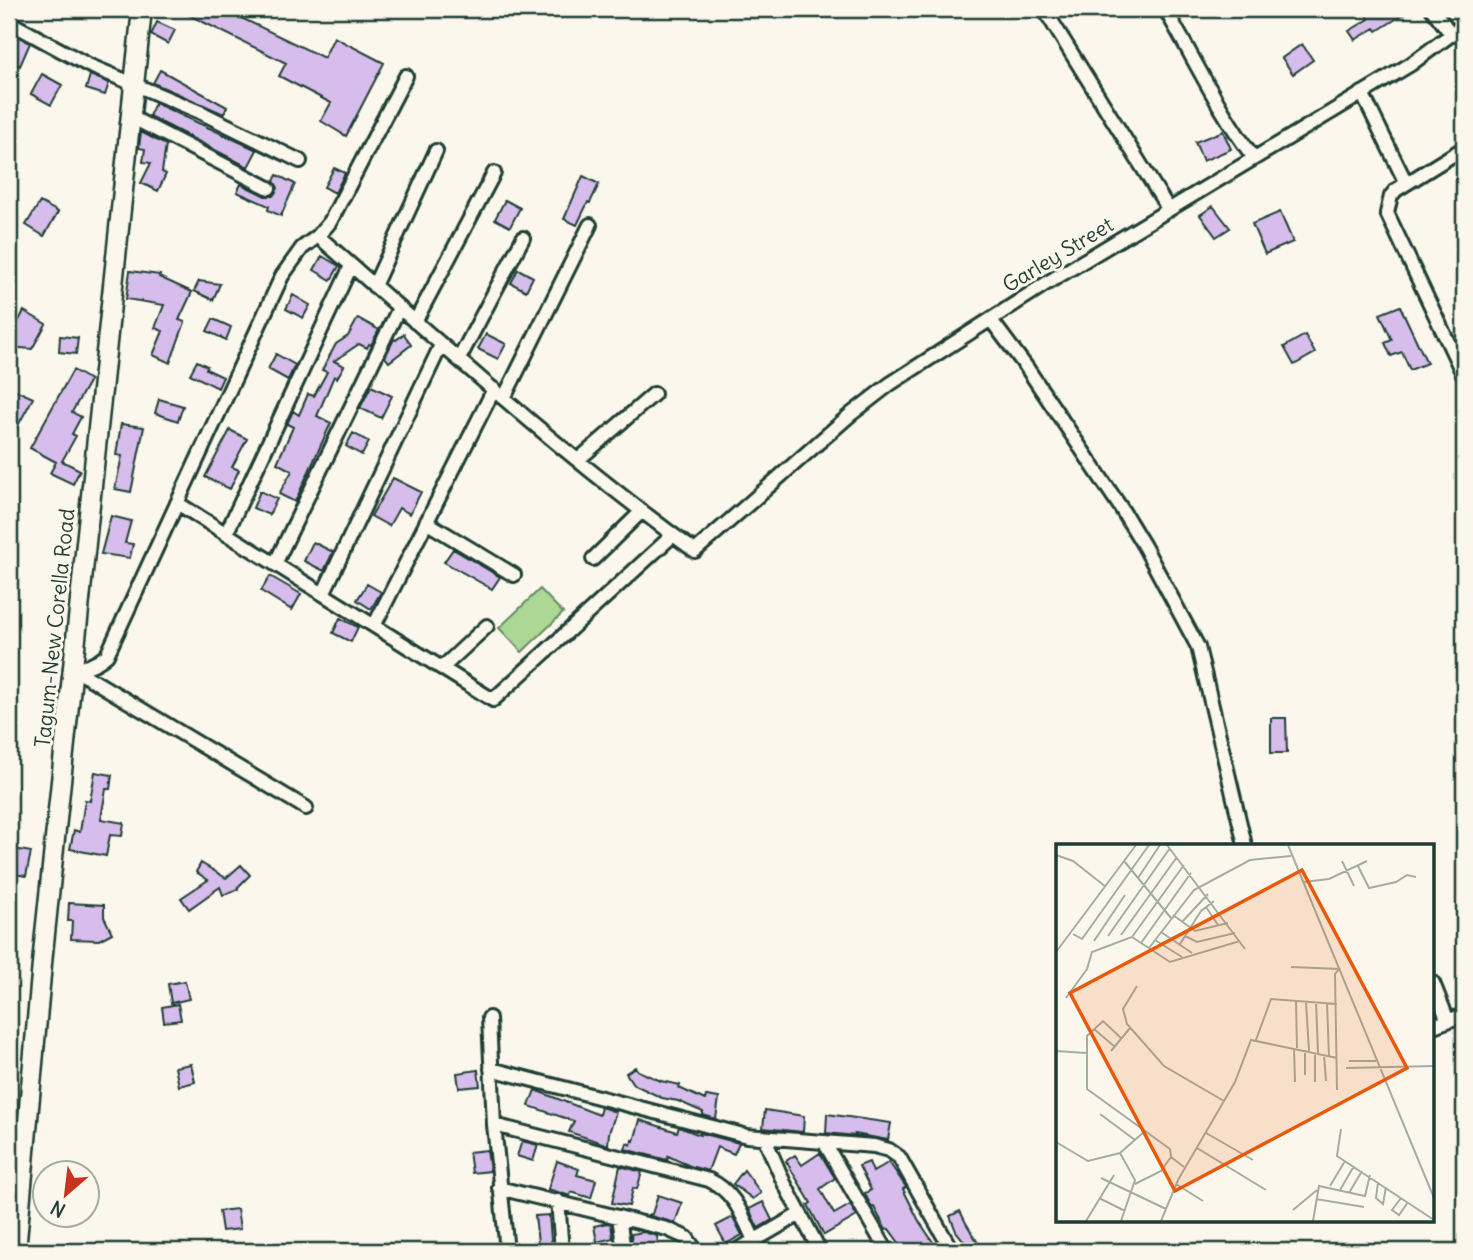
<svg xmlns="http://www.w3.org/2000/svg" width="1473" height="1260" font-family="Delius,sans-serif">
	<rect width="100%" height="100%" fill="#fbf7ec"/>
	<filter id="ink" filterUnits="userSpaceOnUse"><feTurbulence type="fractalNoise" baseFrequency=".0143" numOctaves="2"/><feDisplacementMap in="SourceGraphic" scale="14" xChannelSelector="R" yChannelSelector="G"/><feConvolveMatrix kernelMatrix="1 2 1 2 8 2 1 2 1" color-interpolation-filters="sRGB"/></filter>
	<g filter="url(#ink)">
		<path fill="#acd795" stroke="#668a64" stroke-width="2" d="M540 589 563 613 522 652 499 628Z"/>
		<path fill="#d6bdec" stroke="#1f3d34" stroke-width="2" d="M177 9H223L324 58 334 37 384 63 346 136 321 121 331 103 279 76 286 63Z
			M1362 9H1412L1377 31 1375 28 1355 40 1349 31 1369 19Z
			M157 22 175 30 168 44 151 35Z
			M14 34 30 43 20 66 9 61V46Z
			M1302 44 1313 60 1293 74 1282 58Z
			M160 70 227 107 224 114 153 83Z
			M42 74 62 85 51 105 31 94Z
			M90 75 109 83 105 95 86 89Z
			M155 103 257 150 248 167 149 116Z
			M1223 131 1231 149 1203 161 1195 142Z
			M141 132 166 145 162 172 166 174 158 191 141 183 151 163 143 162 145 149 139 148Z
			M334 168 345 173 335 193 324 187Z
			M277 175 295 184 281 216 268 210 269 206 237 192 241 184 265 196H273L278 188 274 181Z
			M583 176 599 184 590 203 588 202 577 225 564 219Z
			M505 200 520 208 510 227 495 219Z
			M40 202 58 212 44 236 26 225Z
			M1213 206 1230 228 1216 237 1200 215Z
			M1280 212 1293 242 1265 254 1252 224Z
			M322 256 339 266 331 280 314 270Z
			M518 269 533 277 526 291 511 283Z
			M130 271 160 275 159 277 192 292 179 320 185 322 170 363 153 355 163 331 155 328 164 305 126 299Z
			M199 281 220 284 213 300 194 291Z
			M293 295 310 305 303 318 286 309Z
			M1400 306 1427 363 1410 370 1402 352 1391 356 1385 343 1392 340 1380 314Z
			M24 311 46 324 32 349 9 347V339Z
			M358 318 379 330 371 345 369 344 367 348 359 344 334 361 344 366 337 378 334 376 317 416 331 423 295 502 279 494 292 471 277 463 293 427 287 424 293 411 299 415 308 394 314 396 327 372 322 370 336 344 348 336Z
			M213 319 231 327 226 340 207 331Z
			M404 334 411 345 389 362 385 357 394 339 396 340Z
			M486 334 506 344 498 359 478 349Z
			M1305 335 1315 353 1294 365 1284 347Z
			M60 336 78 338 76 354 59 352Z
			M276 354 295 365 288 380 268 369Z
			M197 361 207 366 206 369 223 377 218 388 190 374Z
			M73 370 90 380 72 412 81 417 72 434 76 436 62 461 80 470 73 484 50 473 56 462 30 448Z
			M371 386 392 396 381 418 360 408Z
			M9 387 33 398 9 442Z
			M159 399 183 406 178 421 155 413Z
			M121 424 144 427 131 492 115 489 122 456 116 455Z
			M230 430 247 439 232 467 239 470 230 489 205 477Z
			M353 433 369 442 362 455 346 446Z
			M393 478 421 492 410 514 399 508 389 526 371 516Z
			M260 491 277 499 269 515 253 508Z
			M111 516 131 521 125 543 133 544 130 558 101 554Z
			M313 542 333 552 324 571 304 561Z
			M453 549 500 577 492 589 444 562Z
			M270 576 301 594 292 610 261 591Z
			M367 584 381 592 371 609 357 600Z
			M340 618 358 627 351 642 333 633Z
			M1271 718H1286L1287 753H1271Z
			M95 772 112 775 110 789H106L101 819 124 823 122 836 110 835 106 856 70 849 74 830 80 832 85 800 90 801Z
			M9 848 31 852 26 876 9 873Z
			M201 863 226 878 241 865 250 875 238 887V889L223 895 220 887 189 909 181 898 208 880 196 872Z
			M69 903 104 905V917L112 933 99 940 71 939 72 921H68Z
			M185 981 189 999 171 1003 168 984Z
			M178 1004 181 1020 164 1022 162 1007Z
			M191 1064 195 1082 179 1086 175 1067Z
			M635 1067 638 1071 661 1081 680 1085 679 1088 705 1100 706 1096 719 1098 716 1119 703 1115V1112L678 1101 662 1098 633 1084 626 1073Z
			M478 1070 480 1086 459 1088 457 1073Z
			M535 1090 599 1115 601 1107 616 1112 609 1133 608 1145 569 1132 574 1121 529 1106Z
			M765 1110 804 1116 803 1132 763 1128Z
			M827 1114 891 1123 888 1140 855 1134 856 1136 826 1133Z
			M640 1120 677 1132 679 1127 700 1135V1133L739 1143 734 1154 717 1147 708 1171 690 1166 668 1156 667 1160 625 1149 627 1143 631 1145 632 1140 634 1141Z
			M522 1141 538 1145 533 1161 517 1156Z
			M487 1150 490 1171 472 1173 469 1152Z
			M820 1153 835 1178 820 1189 834 1214 850 1205 857 1216 824 1235 808 1205 811 1203 786 1161 795 1155 802 1165Z
			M557 1161 579 1169 577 1175 596 1180 591 1198 571 1192 570 1196 548 1189Z
			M869 1162 873 1172 889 1162 906 1187 903 1189 919 1221 935 1245 922 1251H905L889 1229 886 1230 874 1207 872 1208 866 1196 865 1193 871 1190 859 1166Z
			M620 1166 642 1172 637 1189 633 1188 629 1206 612 1203Z
			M744 1170 761 1193 753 1199 733 1184Z
			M658 1195 682 1203 675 1223 647 1215 652 1214Z
			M763 1202 772 1220 758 1228 749 1209Z
			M237 1209 240 1229 222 1231 219 1211Z
			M960 1211 966 1223 983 1251H972L956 1231 950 1216Z
			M549 1215 552 1251H539L535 1216Z
			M733 1217 742 1235 726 1244 716 1226Z
			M607 1223 611 1224 613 1238 597 1242 594 1226Z
			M644 1232 657 1236 659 1249 633 1251 631 1234Z"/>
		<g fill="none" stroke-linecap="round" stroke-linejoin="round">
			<g stroke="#1f3d34" stroke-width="18">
				<path id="street" d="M1044 9 1169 210
					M1165 9C1194 58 1219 112 1254 158
					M1432 9 1452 35
					M9 22 88 65 200 112 300 161
					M1362 93 1406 183
					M131 117 269 188
					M1464 148 1396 190 1391 196 1387 213 1464 376
					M318 236C441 344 563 455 695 551L850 415 890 384 1047 283 1411 64 1464 25
					M374 286 436 151
					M991 320 1027 368 1121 508 1144 546 1198 647 1245 845
					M415 322 494 173
					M459 359 523 238
					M504 398 590 225
					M578 460 654 394
					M177 503 493 700 673 535
					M426 522 514 575
					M226 534 351 266
					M593 559 642 511
					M275 564 399 308
					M323 594 441 345
					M374 626 494 389
					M442 668 487 626
					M74 669C88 667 97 664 107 655L282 276 302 248 318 236 330 222 406 76
					M74 669 306 808
					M1433 983 1448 1021
					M489 1018 494 1125 507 1251
					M1433 1026 1464 1015
					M491 1069 747 1136 874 1146 889 1150 899 1157 952 1251
					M494 1125 709 1180C735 1192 742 1215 754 1240
					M764 1137 784 1183 820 1251
					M824 1142 887 1251
					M499 1188 667 1229 687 1238 696 1251
					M558 1201 562 1251
					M619 1217 624 1251
					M736 1251 800 1214"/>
			</g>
			<g stroke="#1f3d34" stroke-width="23">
				<path id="secondary" d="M16 1251 43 953 142 9"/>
			</g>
			<use href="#street" stroke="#fbf7ec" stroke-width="12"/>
			<use href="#secondary" stroke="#fbf7ec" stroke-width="18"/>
		</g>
	</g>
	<g text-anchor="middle" stroke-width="6" stroke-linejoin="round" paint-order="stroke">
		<g font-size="21" fill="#1f3d34" stroke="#fbf7ec">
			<text transform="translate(1058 255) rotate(-31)" y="7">Garley Street</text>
			<text transform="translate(55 628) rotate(-84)" y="7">Tagum-New Corella Road</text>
		</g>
	</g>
	<g transform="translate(1056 844)">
		<rect width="378" height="378" fill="#fbf7ec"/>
		<path fill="none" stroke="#a3ada2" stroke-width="2" d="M111 1 189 105M232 1 378 354M0 11 17 17 50 43M68 17 115 74M286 17 298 42M302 22 313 44 340 38 351 31 360 33M82 34 104 1M248 38 273 35 311 17M150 63 162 81M117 71 139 87 172 79M126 78 152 50M105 88 136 109M17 90 26 95 93 1M65 91 121 13M52 92 114 4M129 92 141 98 179 89M76 93 114 118 184 97M99 96 126 113M38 97 69 51M85 99 135 29M124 100 145 67 158 57M93 104 138 46 194 16 235 12M0 108 80 1M235 123 283 125 279 130 281 246M81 142 67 165 71 180 108 222 168 257M10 154 31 125 36 108 76 93 128 21M240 157 241 204M250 158 253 207M260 158 262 209M271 159 273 212M38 185 59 203M65 194 47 177 31 192V245L114 305 115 313 128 323M200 196 215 155 281 160M238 204 239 238M0 207 30 209M55 207 74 184M259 209V238M268 211 270 237M293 217H320M290 224 378 222M249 231V206M44 270 79 296M285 285 281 312 378 376M150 289 197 316M0 298 32 317 64 309 89 287M141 304 210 346M64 309 79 336 65 377M45 334 110 365M322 338 320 354 327 360 330 343M79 340 105 327 115 313M120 340 147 357M274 342 289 317M284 346 298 322M293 349 306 327M43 354 69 367M345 354 336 366 343 371 352 358M260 355 308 363M237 366 261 346M30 377 58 331M105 377 122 336 179 238 195 196 281 214M257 377 263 342 309 352 314 331"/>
		<path fill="#e8590c" fill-opacity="0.15" stroke="#e8590c" stroke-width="3.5" d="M246 26 351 224 119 347 14 149Z"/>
		<rect width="378" height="378" fill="none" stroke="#1f3d34" stroke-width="3.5"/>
	</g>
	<rect width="1473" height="1260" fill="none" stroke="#fbf7ec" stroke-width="35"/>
	<rect x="18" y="18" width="1438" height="1225" fill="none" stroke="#1f3d34" stroke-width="2.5" filter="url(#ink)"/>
	<g transform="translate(66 1194) rotate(208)"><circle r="33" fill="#fbf7ec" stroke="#a3ada2" stroke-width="2"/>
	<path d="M0-5L12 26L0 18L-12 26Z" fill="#c8321e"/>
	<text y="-10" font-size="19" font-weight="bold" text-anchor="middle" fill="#1f3d34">N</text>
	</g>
</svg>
